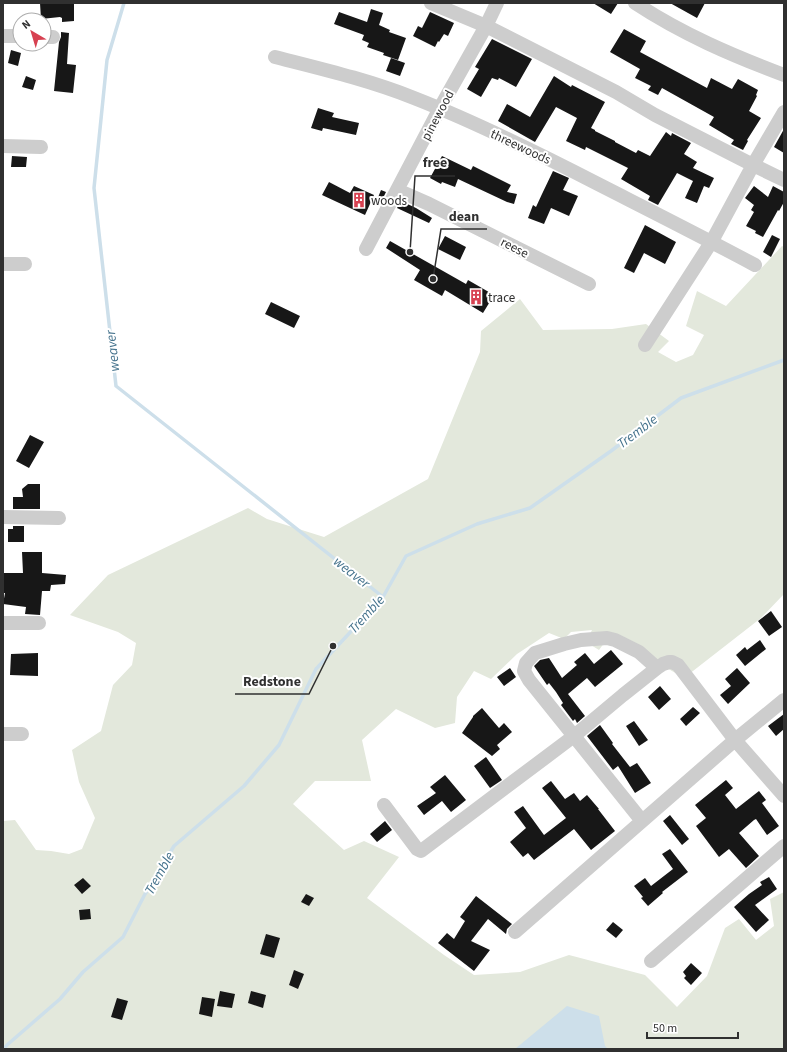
<svg xmlns="http://www.w3.org/2000/svg" width="787" height="1052" font-family="'Source Sans 3',sans-serif">
	<rect width="100%" height="100%" fill="#fff"/>
	<path fill="#e3e8dc" d="M782 246 784 247V594L761 618 684 678 610 635 599 650 586 642 592 630 571 632 564 639 549 633 517 654 491 679 474 671 457 697 455 723 435 728 396 709 362 740 371 781H315L293 804 344 850 364 841 399 857 367 898 444 955 474 975 520 972 569 955 645 975 677 1007 707 976 725 928 739 919 756 940 774 926 770 899 784 892V1049H3V821L15 820 36 850 51 851 69 854 82 849 95 818 79 782 72 750 101 731 113 685 132 665 136 643 118 632 70 615 108 575 248 508 267 519 324 537 428 479 480 352 481 331 520 299 543 330 612 329 646 324 669 341 658 352 676 362 693 355 704 335 686 326 697 291 726 306Z"/>
	<path fill="#cddfea" d="M567 1006 599 1016 605 1046 608 1049H515Z"/>
	<g fill="none" stroke-linecap="round" stroke-linejoin="round">
		<path stroke="#cddfea" stroke-width="3.5" d="M124 3 107 60 94 188 116 386 383 597
			M4 1049 7 1045 60 999 83 972 123 937 145 894 174 846 244 786 279 745 316 669 383 597 406 556 477 524 530 508 611 451 681 398 784 360"/>
	</g>
	<path fill="#171717" d="M40 3H74V21L62 22V18L60 17 41 19Z
		M593 3H618L611 14Z
		M670 3H705L697 18Z
		M371 9 383 13 379 25 390 30 389 32 406 38 398 60 383 55 384 53 367 47 369 43 362 40 364 35 334 24 339 12 367 22Z
		M430 12 454 23 448 36 444 34 439 42 438 41 435 47 413 36 418 26 422 28Z
		M624 29 646 41 640 52 707 88 711 78 732 89 738 79 758 90 756 95 757 96 749 111 761 118 747 140 748 141 743 150 731 144 734 140 709 125 714 117 662 88 658 95 648 90 651 86 635 78 640 69 610 52Z
		M61 32 69 33 67 64 76 65 73 93 54 91 59 42 61 37Z
		M492 39 532 59 516 87 499 78 498 80 492 78 481 97 467 89 479 69 475 67Z
		M11 50 21 53 18 66 8 63Z
		M391 58 405 63 400 76 386 71Z
		M26 76 36 80 33 90 22 87Z
		M554 76 571 87 572 85 605 102 591 128 595 130V131L615 141V142L636 153 638 150 650 156 666 132 671 136 672 133 691 143 684 154 697 162 693 168 714 178 709 188 704 186 697 203 685 198 693 181 677 173 658 205 648 200 650 196 621 179 628 168 586 147 585 150 566 141 577 118 556 107 535 142 498 121 507 104 530 117Z
		M318 108 334 113 332 117 359 123 356 135 323 128 322 131 311 128Z
		M784 129V153L774 147Z
		M12 156 27 157 26 167H11Z
		M442 156 471 170 473 166 511 185 507 192 517 194 514 204 507 202 458 179 455 187 442 182 441 184 430 178Z
		M553 171 569 178 563 190 578 196 569 216 551 208 544 224 528 218 533 205 536 207 542 194Z
		M329 182 350 193 354 186 374 195 365 215 322 195Z
		M754 186 768 197 773 186 784 192V202L779 211 778 210 763 237 755 233 756 231 746 226 754 212 751 210 754 205 745 198Z
		M381 190 386 192 381 202 377 200Z
		M401 201 416 208 432 218 429 223 397 208Z
		M645 225 676 242 665 264 644 253 634 273 624 268Z
		M772 235 780 239 771 257 763 252Z
		M445 236 466 247 460 260 438 249Z
		M390 241 466 284 468 280 494 295 483 313 445 290 442 296 414 280 420 270 386 248Z
		M271 302 300 316 294 328 265 314Z
		M30 435 44 442 29 468 16 461Z
		M28 484H40V509H13V497H23L22 489Z
		M13 526H24V542H8V529H13Z
		M22 552H42V573L66 575 65 584 51 585 50 591H42L40 615 25 614 26 607 3 604 5 593H4V573H23Z
		M771 611 782 627 769 636 758 621Z
		M760 640 766 649 745 666 736 655 745 647 747 650Z
		M611 650 623 664 595 687 587 678 568 694 585 716 577 723 575 719 573 721 561 705 563 703 556 692 549 683 547 685 534 666 540 660 549 658 562 678 577 665 574 662 585 653 594 664Z
		M38 653V676L10 675 11 654Z
		M510 668 516 677 504 686 497 677Z
		M737 668 750 683 728 704 720 695 731 686 725 679Z
		M660 686 671 699 659 710 648 697Z
		M693 707 700 713 686 726 680 719Z
		M482 708 499 728 504 723 512 732 497 745 500 749 492 756 462 733 473 717V716Z
		M784 714V729L776 736 768 726Z
		M634 721 648 740 639 746 626 726Z
		M600 725 613 743 612 744 630 767 637 763 651 783 635 793 618 766 613 770 587 736Z
		M486 757 502 780 490 788 474 766Z
		M445 775 466 800 451 812 442 801 424 815 417 806 436 793 430 787Z
		M726 780 733 788 725 795 736 809 759 791 766 800 762 803 779 826 767 835 756 819 754 820 739 833 759 856 746 868 729 849 719 857 696 826 706 818 695 805Z
		M551 781 565 799 574 793 580 801 587 795 599 809H598L615 831 591 850 574 829 534 860 528 853 523 857 510 842 526 828 514 812 523 806 544 835 566 818 542 788Z
		M670 815 689 839 682 845 663 821Z
		M385 821 392 830 377 842 370 834Z
		M670 849 688 872 662 892 663 893 648 906 641 898 643 897 634 886 645 878 651 886 673 869 662 854Z
		M769 877 777 889 755 905 769 920 756 932 734 907 749 894 762 885 760 882Z
		M83 878 91 886 82 894 74 885Z
		M306 894 314 898 309 906 301 902Z
		M476 896 512 924 507 929 506 934 488 919 471 941 490 950 474 971 438 943 447 933 454 939 465 921 460 917Z
		M90 909 91 919 80 920 79 910Z
		M613 922 623 930 616 938 606 930Z
		M266 934 280 938 274 958 260 954Z
		M691 963 702 973 691 985 684 978 686 976 683 972Z
		M294 970 304 974 298 989 289 985Z
		M220 991 235 994 232 1008 217 1006Z
		M251 991 266 995 263 1008 248 1003Z
		M202 997 215 999 212 1017 199 1014Z
		M117 998 128 1001 122 1020 111 1017Z"/>
	<g fill="none" stroke-linecap="round" stroke-linejoin="round">
		<path stroke="#cdcdcd" stroke-width="14" d="M431 3 486 26 616 92 655 115 753 165 784 180
			M635 3C682 34 731 55 784 75
			M3 36H20
			M44 37H53
			M275 57C322 69 369 80 414 98 478 123 538 153 598 184 651 211 703 237 755 265
			M3 146 41 147
			M397 190 429 204 589 284
			M366 249 440 108 486 26 497 3
			M3 264H25
			M645 345 712 241 753 165 784 112
			M3 517 59 518
			M3 623H39
			M3 734H22
			M384 805 417 849 421 851 574 736 623 695 657 668 663 664 669 662H672L678 665 735 740 784 796
			M642 821 529 680 524 671 526 663 535 653 564 644 581 640 607 638 615 640 639 652 657 668
			M515 932 735 740 784 700
			M651 961 784 846"/>
	</g>
	<defs>
		<g id="building-bare" transform="scale(1.2)"><path d="M-4-6H4V6H1V3H-1V6H-4ZM-2.5-4.3h1.7v1.8h-1.7ZM.8-4.3h1.7v1.8H.8ZM-2.5-1h1.7V.8h-1.7ZM.8-1h1.7V.8H.8Z" fill="#d74151" stroke="#fff" stroke-width="2.5" paint-order="stroke"/></g>
	</defs>
	<g fill-rule="evenodd">
		<use href="#building-bare" x="359" y="200"/>
		<use href="#building-bare" x="476" y="297"/>
	</g>
	<g text-anchor="middle" stroke-width="4" stroke-linejoin="round" paint-order="stroke">
		<g font-size="13" fill="#303030" stroke="#fff">
			<text transform="translate(437 115) rotate(-62)" y="5">pinewood</text>
			<text transform="translate(521 146) rotate(25)" y="5">threewoods</text>
			<text transform="translate(515 247) rotate(27)" y="5">reese</text>
		</g>
		<g font-size="13" fill="#303030" stroke="#fff" text-anchor="start">
			<text x="371" y="205">woods</text>
			<text x="488" y="302">trace</text>
		</g>
		<g font-size="14" font-style="italic" fill="#44728c" stroke="#fff">
			<text transform="translate(112 351) rotate(-96)" y="5">weaver</text>
			<text transform="translate(637 431) rotate(-37)" y="5">Tremble</text>
			<text transform="translate(352 572) rotate(38)" y="5">weaver</text>
			<text transform="translate(366 614) rotate(-48)" y="5">Tremble</text>
			<text transform="translate(159 873) rotate(-61)" y="5">Tremble</text>
		</g>
	</g>
	<path fill="none" stroke="#303030" stroke-width="1.5" d="M410 252L415 176H455M433 279L441 229H487M333 646L309 694H235"/>
	<g fill="#303030" stroke="#fff" stroke-width="1.5">
		<circle cx="410" cy="252" r="4"/>
		<circle cx="433" cy="279" r="4"/>
		<circle cx="333" cy="646" r="4"/>
	</g>
	<g font-size="14" text-anchor="middle" font-weight="bold" fill="#303030" stroke="#fff" stroke-width="4" stroke-linejoin="round" paint-order="stroke">
		<text x="435" y="167">free</text>
		<text x="464" y="221">dean</text>
		<text x="272" y="686">Redstone</text>
	</g>
	<rect width="787" height="1052" fill="none" stroke="#303030" stroke-width="8"/>
	<g transform="translate(32 32) rotate(322)"><circle r="19" fill="#ffffff" stroke="#acacac"/>
	<path d="M0-3L7 15L0 10L-7 15Z" fill="#d74151"/>
	<text y="-6" font-size="11" font-weight="bold" text-anchor="middle" fill="#303030">N</text>
	</g>
	<path d="M647 1032v6h91v-6" fill="none" stroke="#303030" stroke-width="2"/>
	<text x="653" y="1032" font-size="12" fill="#303030" stroke="#ffffff" stroke-width="3" paint-order="stroke">50 m</text>
</svg>
